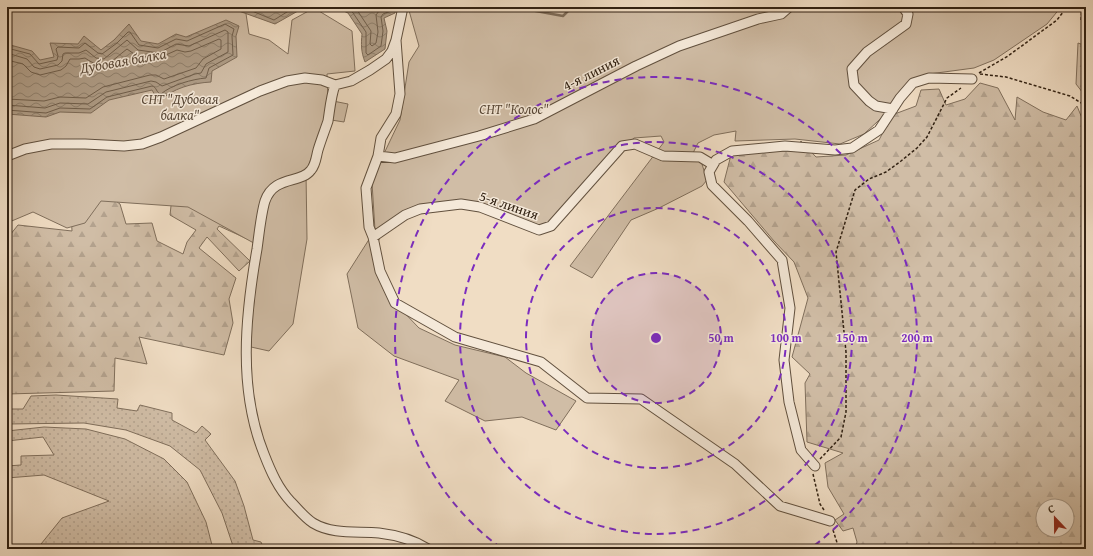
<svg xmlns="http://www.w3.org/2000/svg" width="1093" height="556" font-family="'Gentium Book Plus',serif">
	<defs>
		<pattern id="grass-dots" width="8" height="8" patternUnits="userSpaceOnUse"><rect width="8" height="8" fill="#d0bda6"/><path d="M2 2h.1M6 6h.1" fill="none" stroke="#b3a28e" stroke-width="1.8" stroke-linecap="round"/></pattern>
		<pattern id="forest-firs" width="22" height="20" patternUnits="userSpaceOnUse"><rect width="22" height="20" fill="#d0bda6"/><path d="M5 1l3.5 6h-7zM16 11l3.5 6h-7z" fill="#b3a28e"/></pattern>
		<pattern id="water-waves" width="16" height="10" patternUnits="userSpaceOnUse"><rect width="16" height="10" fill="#af9d87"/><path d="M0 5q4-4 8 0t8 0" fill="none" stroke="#8f806d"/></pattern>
	</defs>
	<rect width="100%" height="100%" fill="#f0ddc4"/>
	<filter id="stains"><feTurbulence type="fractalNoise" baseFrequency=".005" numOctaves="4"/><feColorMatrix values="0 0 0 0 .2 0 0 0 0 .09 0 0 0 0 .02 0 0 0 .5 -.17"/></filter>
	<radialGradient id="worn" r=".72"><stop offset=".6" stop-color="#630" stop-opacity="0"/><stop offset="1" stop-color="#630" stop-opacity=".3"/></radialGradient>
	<path fill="url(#grass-dots)" stroke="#806f5c" d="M56 395 118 399 117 408 137 411 140 405 172 413V420L196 433 202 426 211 434 205 440 235 481 244 506 253 540 261 542 264 549H234L222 513 200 470 170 446 126 430 84 423 7 424V409H23L31 396Z
		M44 427 86 429 125 439 164 459 187 482 206 522 213 549H37L62 518 109 501 44 475 7 478V466L21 465V456L54 455 43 437 7 441V431Z"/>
	<path fill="url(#forest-firs)" stroke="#806f5c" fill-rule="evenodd" d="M1078 43 1086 46V97L1076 84Z
		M980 83 998 88 1015 120 1017 97 1043 112 1066 120 1077 106 1086 128V549H855L857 542 853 528 843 531 835 520 844 514 828 487 825 463 843 453 807 442 805 383 810 374 792 357 808 298 794 262 774 241 724 182 731 155 770 151H793L801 141 816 157 846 155 879 140 892 115 916 106 921 90 939 89 946 105 965 99ZM1043 506H1067V530H1043Z
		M96 187 120 204 126 224 152 223 157 241 183 254 187 242 196 230 170 215 172 197 254 242 219 226 217 229 250 261 239 271 207 237 199 248 236 278 229 299 233 323 224 355 139 337 147 364 115 358 114 391 7 394V236L10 235 18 225 72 231 71 213Z"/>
	<path fill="#d0bda6" stroke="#806f5c" d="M7 7H245L249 34 269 40 288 54 292 20 314 8 352 31 355 71 327 74 328 100 348 104 344 122 325 119 306 173 307 239 293 324 269 351 251 347 252 311 261 247 188 207 101 201 85 223 67 228 33 212 7 223Z
		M408 7H1061L1047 24 994 60 974 68 929 74 864 134 840 144 795 139 735 141 736 131 714 135 698 143 690 159 701 161 707 180 702 186 659 208 631 220 592 278 570 266 664 142 661 136 634 138 607 161 550 224 538 227 463 201 411 208 384 225 373 257 395 303 419 328 455 345 505 357 526 373 576 401 556 430 522 417 485 421 445 401 459 380 394 356 358 328 347 274 375 230 372 183 379 164 400 120 409 62 419 46Z"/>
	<path fill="url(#water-waves)" stroke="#7d6b58" d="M238 7H305L275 24 236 10Z
		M335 7H396L395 13 384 18 387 31 385 49 365 62C361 52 361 44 362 34L348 13Z
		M226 20 239 26 236 36 237 57 212 71 211 82C193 83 172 88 159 102L152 90 109 100 91 113 60 112 46 117 7 114V44L32 51 40 60 54 57 50 43 78 44 84 36 101 50 114 40 129 24 141 41 158 44 176 34 186 37Z"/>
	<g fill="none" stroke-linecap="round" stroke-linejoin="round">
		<path stroke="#705f4c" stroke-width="1" d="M242 7 274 20 295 7
			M345 7 351 10 366 32V53L368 55 381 46 383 31 381 17 383 14 391 11 392 7
			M355 7 371 31 370 44 372 46 376 43 378 32 376 15 379 11 386 7
			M7 48 30 54 39 64 57 60 58 56 56 49 58 47 79 48 85 43 98 53 102 54 117 43 128 32H130L139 45 158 48 176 39 187 41 225 24 234 29 232 36 233 55 209 68 206 78C193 79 171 85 161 94 156 93 157 87 152 86L107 97 90 109 60 108 46 113 7 110
			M7 53 27 59 34 67 40 69 58 65 62 61 63 54 65 53H79L86 50 96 58 104 59 127 40 138 50 159 53 176 44 189 46 225 30 228 32V52L206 64 201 73 195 74 162 86 156 82 151 81 106 92 88 104 60 103 45 108 7 105
			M7 60 23 64 31 72 40 75 61 70 66 66 70 59H79L85 58C105 72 110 62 127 49L137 56 159 58 177 50 185 52 191 51 219 39 221 40V49L203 59 196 68 164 79 156 75H150L103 87 86 98 60 97 44 101 7 99"/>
		<path stroke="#7d6b58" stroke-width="2.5" d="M514 7 563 16 572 7"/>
		<g stroke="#61503e" stroke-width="11">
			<path id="minor" d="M396 40 400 94 396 114 381 138 378 156 395 158 479 136 534 119 636 66 679 46 758 19 781 14 789 7
				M335 85C331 96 330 108 328 121 325 130 321 140 318 150 316 157 316 164 311 170 301 184 274 175 265 201 261 214 259 235 257 249 245 317 238 389 264 454 271 472 278 488 291 502 298 509 305 518 313 523 333 535 357 531 379 533 396 535 414 540 428 549
				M893 109 876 106 869 101 854 85 852 69 867 52 906 24 908 14 903 7
				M7 156 25 149 51 144H85L124 146 142 144 161 137 260 91 287 81 305 78 322 80 335 85 351 81 370 70 386 59 392 51 396 40 403 7
				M378 156 366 188 369 227 373 237 405 215 420 209 461 204 480 207 539 230 551 226 622 146 635 144 663 156 700 157 710 163
				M373 237 380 271 395 303 455 337 541 362 587 398 641 399 735 464 780 506 830 521
				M815 466 801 450 789 402 784 360 790 308 782 260 748 221 712 185 709 172 716 160 732 151 785 146 835 150 852 148 879 130 900 98 913 83 929 78 972 79"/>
		</g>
		<path stroke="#312112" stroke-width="1.5" stroke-dasharray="3 2" stroke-linecap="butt" d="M1082 7 1081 21 1086 27
			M979 73 1008 56 1057 20 1067 7
			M980 74 1006 77 1070 96 1086 106
			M820 459 841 437 846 412V352L836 252 855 190 869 179 886 172 901 161 917 148 927 137 947 98 961 88
			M813 474 820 504 824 510
			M833 530 839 549"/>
		<use href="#minor" stroke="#f5e9d9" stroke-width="9"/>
	</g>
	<circle cx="656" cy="338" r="65" fill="#7b2cbf" fill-opacity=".12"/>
	<g fill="none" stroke="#7b2cbf" stroke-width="2" stroke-dasharray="7 5">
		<circle cx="656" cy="338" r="65"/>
		<circle cx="656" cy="338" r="130"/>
		<circle cx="656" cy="338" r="196"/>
		<path d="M501 548A261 261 0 1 1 811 548"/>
	</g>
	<g text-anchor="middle" stroke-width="3" stroke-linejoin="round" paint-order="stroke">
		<g font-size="14" fill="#312112" stroke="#f5e9d9">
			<text transform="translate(591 73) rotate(-27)" y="5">4-я линия</text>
			<text transform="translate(509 205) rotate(19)" y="5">5-я линия</text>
		</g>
		<g font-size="14" font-style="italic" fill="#594837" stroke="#f5e9d9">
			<text x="180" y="104">СНТ "Дубовая<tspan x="180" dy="16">балка"</tspan></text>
			<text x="514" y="114">СНТ "Колос"</text>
		</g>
		<g font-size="15" font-style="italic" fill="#5d4c3b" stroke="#f5e9d9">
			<text transform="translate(123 61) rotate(-10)" y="5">Дубовая балка</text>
		</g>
	</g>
	<circle cx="656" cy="338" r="6" fill="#7b2cbf" stroke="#f5e9d9" stroke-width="2"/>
	<g font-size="12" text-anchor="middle" font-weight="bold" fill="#7b2cbf" stroke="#f5e9d9" stroke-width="3" stroke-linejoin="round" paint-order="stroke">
		<text x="721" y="342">50 m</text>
		<text x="786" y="342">100 m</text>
		<text x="852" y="342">150 m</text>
		<text x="917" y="342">200 m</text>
	</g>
	<rect width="1093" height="556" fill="none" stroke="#f0ddc4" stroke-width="24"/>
	<rect x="8" y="8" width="1077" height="540" fill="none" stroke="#312112" stroke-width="2"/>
	<rect x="12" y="12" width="1069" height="532" fill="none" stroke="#312112"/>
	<g transform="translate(1055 518) rotate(338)"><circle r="19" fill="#f5e9d9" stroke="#a79989"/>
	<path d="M0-3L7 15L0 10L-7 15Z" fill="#8f2418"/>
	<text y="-6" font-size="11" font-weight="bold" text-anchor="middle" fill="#312112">С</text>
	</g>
	<rect width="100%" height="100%" filter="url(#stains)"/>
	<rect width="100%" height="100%" fill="url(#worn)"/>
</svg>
